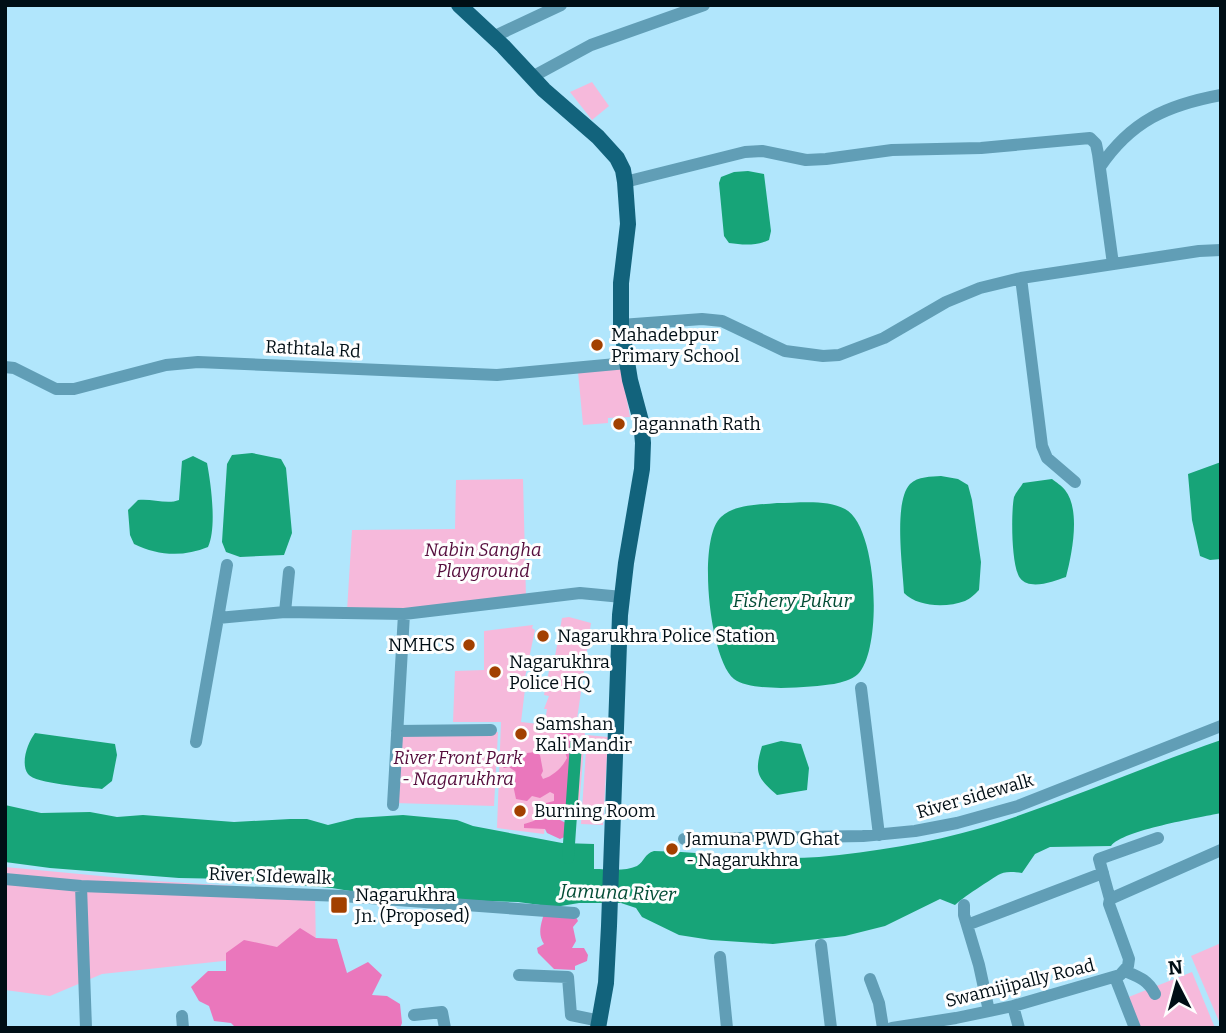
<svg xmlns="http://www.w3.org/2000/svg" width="1226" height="1033" font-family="Bitter,serif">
	<rect width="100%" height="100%" fill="#b1e6fc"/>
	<path fill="#f6b9db" d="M592 82 609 106 592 120 570 92Z
		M621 367 630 417 608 418V423L583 425 578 372Z
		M523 479 526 597 404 612 347 611 352 530 455 529 456 480Z
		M569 617 591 623 577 719 545 721 547 709H544L549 696 544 695 551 661 552 656H555L562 618Z
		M533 625 532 628 535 630 523 687 525 689 521 722 557 726 583 722 585 735 578 819 547 815 544 834 497 828 501 722H513H453L455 671 484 670V631Z
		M498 732 494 806 395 803 399 733Z
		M587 735 608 737 603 825 581 824Z
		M5 867 154 881 315 891 316 951 102 974 50 996 5 990Z
		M1221 943V1026L1191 956Z
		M1192 972 1215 1028H1138L1126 998Z"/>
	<path fill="#ea77bc" d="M563 732H572C575 737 579 741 580 747 582 756 578 762 577 770 577 784 579 797 577 811L572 816 564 815 563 818 560 820 568 824 571 832 569 835 560 839 547 833 545 829 524 828V824C540 820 538 818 546 803L554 801V794L550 792 540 798 532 796 527 801 516 799 512 780 516 772 509 767 504 768 503 767 504 754 509 752 521 758 527 755V753L535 752 540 755 543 771 541 775 543 779C553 776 562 768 567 758L564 749 556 740 558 734Z
		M545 908 576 917 578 921 573 927 576 941 572 948H584L588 955 587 961 575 966V970L554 969 538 953 537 948 544 944C536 932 543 921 545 908Z
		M300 928 316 938 337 939 347 973 368 962 382 975 372 995 387 996 400 1004 402 1023 400 1028H236L231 1023 214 1021 209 1006 199 1001 191 987 208 971H226V953L244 940 277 947Z"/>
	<path fill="#17a478" d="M748 171 764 174 771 231 769 240C756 246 743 245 729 243L724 236 719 183 721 177 734 172Z
		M252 453 281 459 286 468 292 533 284 555 240 557 226 552 222 542 227 464 232 455Z
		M193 456 207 463C211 484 217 528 208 547 184 557 158 556 134 544L130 535 128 510 138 500C151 498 167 505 179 500L182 461Z
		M1221 462V559L1210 560 1200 556 1192 520 1188 474Z
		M941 476 958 479 968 485 972 500 981 562 979 590C975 594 970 599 965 601 946 608 918 607 904 593 903 569 893 502 910 484 918 476 931 477 941 476Z
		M1052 479C1056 482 1062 486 1065 490 1081 510 1072 554 1066 577 1054 581 1030 591 1020 578 1011 566 1011 512 1014 497 1016 492 1020 488 1023 483Z
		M777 503C798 503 827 499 845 509 878 526 883 649 858 674 852 680 842 682 834 684 811 687 753 693 734 679 709 659 697 538 721 517 735 504 759 505 777 503Z
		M35 733 115 744 117 755 112 781 102 789C88 787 35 784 28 774 20 763 28 742 35 733Z
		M1221 740V813C1198 818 1123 830 1111 846L1050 847 1035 854 1022 873C1000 870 1001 874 984 884 974 891 965 896 955 905L940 899 885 926 845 936 773 944 711 940 679 935 642 917 636 908 621 903H579L555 907 518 902 392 898 332 888 231 879 179 878 50 868 5 862V805L41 813 90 812 117 817 143 815 234 822 290 819H307L328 825 356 818 403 815 457 820 473 826 562 843 594 844V869C608 869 624 872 637 866 645 861 644 854 654 851 709 852 764 861 819 857 873 852 929 843 981 828 1062 803 1140 768 1221 740Z
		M781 741 801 744 809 768 807 790 777 795C757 777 754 773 762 746Z"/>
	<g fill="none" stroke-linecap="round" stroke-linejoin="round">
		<path stroke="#17a478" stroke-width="12" d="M568 858 576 744"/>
		<path stroke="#619eb6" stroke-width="12" d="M493 37 561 5
			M532 77 591 45 704 5
			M1100 167C1131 121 1167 105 1221 95
			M625 182 745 152 762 151 806 160 826 159 892 150 981 148 1090 138 1096 144 1098 154 1113 264
			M1021 278 1042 446 1047 458 1075 482
			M621 325 702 319 722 321 785 351 823 356 839 355 884 338 946 302 980 288 1021 278 1199 251 1221 250
			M5 367 14 368 56 389H74L166 365 198 362 497 375 627 363
			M285 612 289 572
			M218 618 227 565
			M861 688 879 835
			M397 731 491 730
			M196 742 218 618 285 612 404 614 580 593 622 597
			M393 805 404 614
			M684 839 863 836 915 831 957 823 1018 806 1221 726
			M5 879 81 886 342 896 574 913
			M81 886 86 1028
			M1110 899 1099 859 1158 838
			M964 905V915L979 965 989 1011
			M967 925 1103 873
			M821 945 831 1028
			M720 957 727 1028
			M1125 971C1139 977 1148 980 1155 994
			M519 975 568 977 571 1015 600 1021
			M1115 977 1135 1028
			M870 979 879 1003 883 1028
			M1013 1006 1019 1028
			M414 1015 442 1012 445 1028
			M182 1016 183 1028
			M892 1028 956 1018 1013 1006 1120 975 1128 966 1129 959 1109 904 1110 899 1221 850"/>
		<path stroke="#12637c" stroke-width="16" d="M459 5 503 46 544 90 598 137 617 158 623 170 625 182 628 224 621 283V325L630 380 641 421 643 443 642 469 626 563 620 615 609 926 606 983 598 1028"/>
	</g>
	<g fill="#a24000" stroke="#fefefe" stroke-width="2.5">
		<circle cx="597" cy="345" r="7"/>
		<circle cx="619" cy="424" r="7"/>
		<circle cx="543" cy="636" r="7"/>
		<circle cx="469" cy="645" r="7"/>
		<circle cx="495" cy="672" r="7"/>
		<circle cx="521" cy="734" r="7"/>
		<circle cx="520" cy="811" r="7"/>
		<circle cx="672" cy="849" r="7"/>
		<rect x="330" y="896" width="18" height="18" rx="3.5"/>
	</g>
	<g text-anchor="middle" stroke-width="6" stroke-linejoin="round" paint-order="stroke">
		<g font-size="18" fill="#000e15" stroke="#fefefe" text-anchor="start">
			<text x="611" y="341">Mahadebpur<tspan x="611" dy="21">Primary School</tspan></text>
			<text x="633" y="430">Jagannath Rath</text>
			<text x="557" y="642">Nagarukhra Police Station</text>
			<text x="455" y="651" text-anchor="end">NMHCS</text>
			<text x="509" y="668">Nagarukhra<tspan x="509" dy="21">Police HQ</tspan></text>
			<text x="535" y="730">Samshan<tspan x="535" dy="21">Kali Mandir</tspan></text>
			<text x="534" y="817">Burning Room</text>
			<text x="686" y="845">Jamuna PWD Ghat<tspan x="686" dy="21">- Nagarukhra</tspan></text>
			<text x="355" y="901">Nagarukhra<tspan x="355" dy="21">Jn. (Proposed)</tspan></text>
		</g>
		<g font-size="18" fill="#000e15" stroke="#fefefe">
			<text transform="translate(313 349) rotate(3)" y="6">Rathtala Rd</text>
			<text transform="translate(975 796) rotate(-16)" y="6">River sidewalk</text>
			<text transform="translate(270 876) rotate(2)" y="6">River SIdewalk</text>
			<text transform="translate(1020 983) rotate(-14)" y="6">Swamijipally Road</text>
		</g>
		<g font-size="18" font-style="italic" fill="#540c3c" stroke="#fefefe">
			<text x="483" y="556">Nabin Sangha<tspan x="483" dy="21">Playground</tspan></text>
			<text x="458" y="764">River Front Park<tspan x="458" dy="21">- Nagarukhra</tspan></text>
		</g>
		<g font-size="19" font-style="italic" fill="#024c35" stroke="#fefefe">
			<text x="792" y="607">Fishery Pukur</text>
			<text transform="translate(618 892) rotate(2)" y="7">Jamuna River</text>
		</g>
	</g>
	<rect width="1226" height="1033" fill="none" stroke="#000e15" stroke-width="14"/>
	<g transform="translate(1177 984) rotate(354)" stroke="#fefefe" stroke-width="5" paint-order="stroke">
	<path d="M0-5L12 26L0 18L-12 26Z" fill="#000e15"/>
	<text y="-10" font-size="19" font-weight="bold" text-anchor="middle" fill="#000e15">N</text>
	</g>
</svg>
